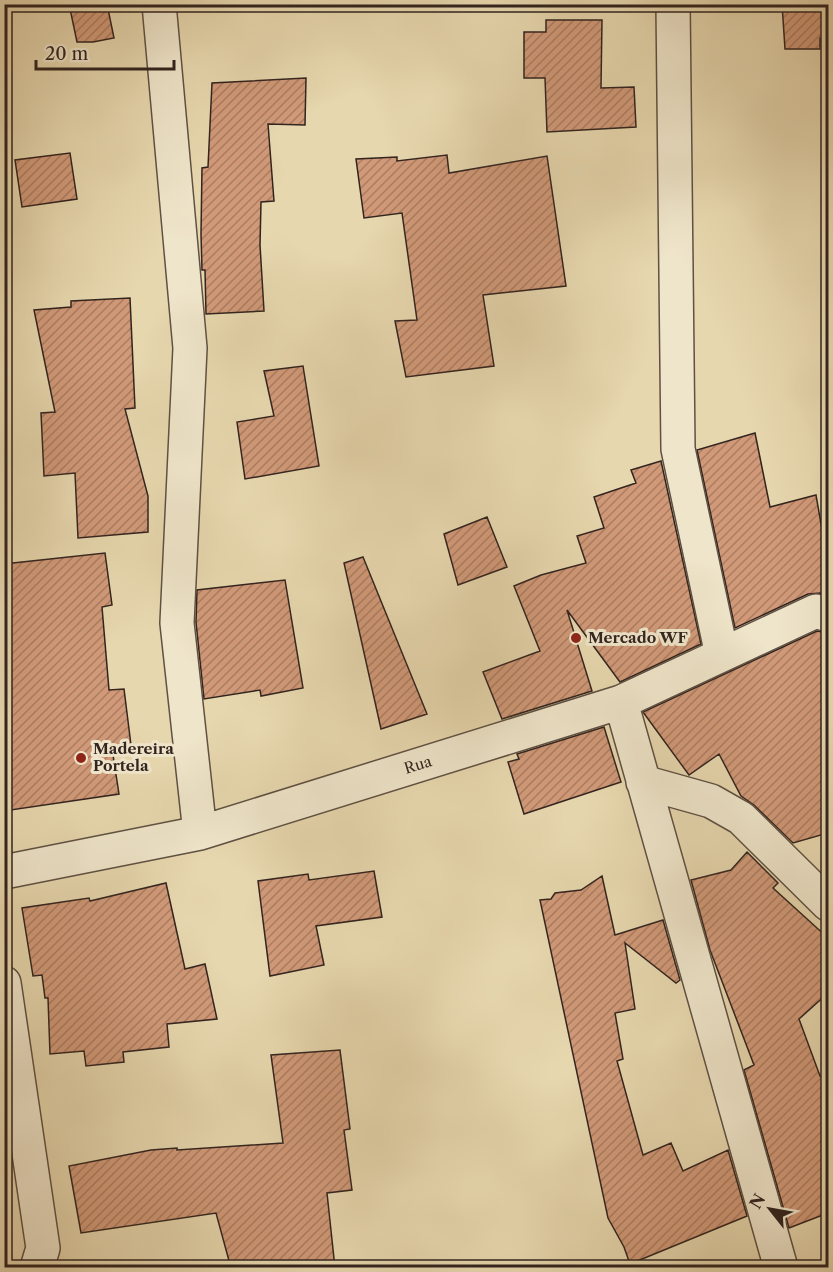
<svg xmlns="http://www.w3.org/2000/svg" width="833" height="1272" font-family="'Libre Caslon Text',serif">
	<defs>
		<pattern id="building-hatch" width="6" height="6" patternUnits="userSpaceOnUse" patternTransform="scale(1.5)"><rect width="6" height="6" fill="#d19978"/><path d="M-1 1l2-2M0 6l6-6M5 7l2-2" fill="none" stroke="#aa7d62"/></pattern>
	</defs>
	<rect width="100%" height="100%" fill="#e7d7ae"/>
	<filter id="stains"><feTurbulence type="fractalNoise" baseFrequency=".00333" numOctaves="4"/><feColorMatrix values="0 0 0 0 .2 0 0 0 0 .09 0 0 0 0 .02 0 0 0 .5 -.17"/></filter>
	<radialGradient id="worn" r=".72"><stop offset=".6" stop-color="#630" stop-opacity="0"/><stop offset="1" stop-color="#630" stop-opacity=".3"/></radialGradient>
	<path fill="url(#building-hatch)" stroke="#32241f" stroke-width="1.5" d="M69 4H107L114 38 93 42H77Z
		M782 4H826L828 38H820V49H785Z
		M546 20H602L601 88 634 87 636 127 547 132 545 78H524V32H546Z
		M306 78 305 125 268 124 274 201 261 202 260 245 264 311 206 314 205 270H202L201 234 202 168 208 167 212 83Z
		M70 153 77 199 22 207 15 160Z
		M447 155 449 173 547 156 566 286 483 295 494 366 406 377 395 321 417 320 402 213 364 218 356 159 397 157V161Z
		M130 298 135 408 125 409 148 496V532L78 538 75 473 44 476 41 413 55 412 34 310 71 307V301Z
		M303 366 319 466 245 479 237 422 274 416 264 371Z
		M755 433 770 507 816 495 828 564V595L821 593 808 594 735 628 697 450Z
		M661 461 701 644 620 682 567 610 592 691 502 719 483 672 540 651 514 586 541 575 586 563 577 536 604 528 594 497 636 483 631 470Z
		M487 517 507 567 458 585 444 534Z
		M105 553 112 605 102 607 109 690 124 689 132 753 113 755 119 794 4 811V564Z
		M363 557 427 714 381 729 344 563Z
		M285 580 303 688 261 696 260 690 204 699 196 622 197 590Z
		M817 631 828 633V833L793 843 754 805 741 796 719 754 689 775 643 712Z
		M604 727 621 782 524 814 508 762 519 759 517 754Z
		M747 852 778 883 773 888 828 938V993L799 1019 820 1076 828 1072V1213L789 1228 744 1070 754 1065 710 950 691 880 731 870Z
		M374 871 382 917 316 926 324 965 270 976 258 881 308 874 309 880Z
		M602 876 615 935 663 920 680 980 676 983 625 943 635 1009 615 1013 623 1059 617 1061 643 1155 671 1143 683 1171 728 1150 747 1216 630 1264 624 1247 608 1218 540 900 551 899 555 893 581 890Z
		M166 883 185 969 205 964 217 1019 167 1024 169 1047 123 1052 124 1062 86 1066 84 1051 50 1054 48 998H45L42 975 33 976 22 908 89 898 90 901Z
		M340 1050 350 1129 344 1130 352 1190 327 1193 335 1268H231L216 1213 81 1233 69 1166 151 1150 177 1148V1150L283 1143 271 1055Z"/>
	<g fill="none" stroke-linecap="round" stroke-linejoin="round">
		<g stroke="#5f5143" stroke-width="36">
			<path id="street" d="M159 4 190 348 177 623 200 833
				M673 4 678 449 722 655
				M621 702 781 1268
				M643 782 711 801 741 818 828 904
				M4 872 200 833 621 702 816 611 828 615
				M4 983 43 1248 37 1268"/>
		</g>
		<use href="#street" stroke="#efe5ca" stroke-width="33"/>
	</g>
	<g fill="#8f2418" stroke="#efe5ca" stroke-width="2">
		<circle cx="576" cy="638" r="6"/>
		<circle cx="81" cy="758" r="6"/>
	</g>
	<g text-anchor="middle" stroke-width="6" stroke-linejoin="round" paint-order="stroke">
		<g font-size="15" font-weight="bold" fill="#32241f" stroke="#efe5ca" text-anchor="start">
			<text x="588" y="643">Mercado WF</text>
			<text x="93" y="754">Madereira<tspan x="93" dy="17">Portela</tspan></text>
		</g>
		<g font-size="15" fill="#32241f" stroke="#efe5ca">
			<text transform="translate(418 765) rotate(-17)" y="5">Rua</text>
		</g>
	</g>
	<rect width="833" height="1272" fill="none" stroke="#e7d7ae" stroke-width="24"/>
	<rect x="6" y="6" width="821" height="1260" fill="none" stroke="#32241f" stroke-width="3"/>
	<rect x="12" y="12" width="809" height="1248" fill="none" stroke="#32241f" stroke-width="1.5"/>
	<g transform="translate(770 1209) rotate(301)" stroke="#efe5ca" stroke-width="4.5" paint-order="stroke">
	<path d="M0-4.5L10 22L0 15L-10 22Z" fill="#32241f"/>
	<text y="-9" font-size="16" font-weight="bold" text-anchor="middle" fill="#32241f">N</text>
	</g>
	<path d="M36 60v9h138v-9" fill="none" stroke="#32241f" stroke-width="3"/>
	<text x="45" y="60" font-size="18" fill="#32241f" stroke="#efe5ca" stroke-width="4.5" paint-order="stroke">20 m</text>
	<rect width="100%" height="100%" filter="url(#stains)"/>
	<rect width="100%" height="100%" fill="url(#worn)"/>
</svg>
